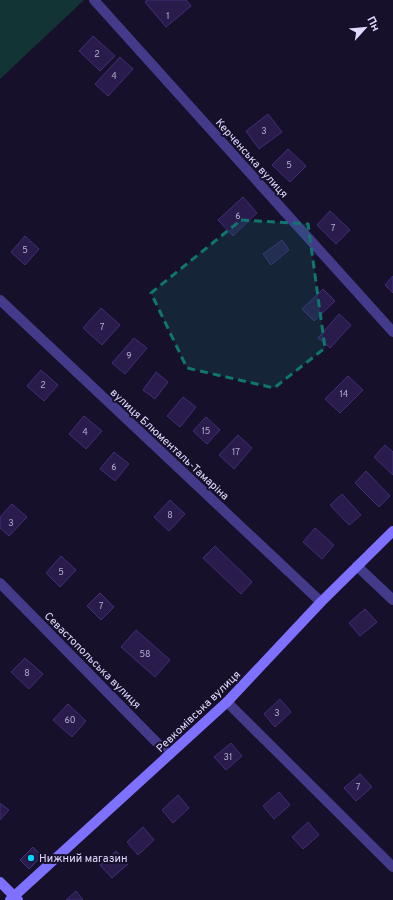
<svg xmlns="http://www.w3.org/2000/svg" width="393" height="900" font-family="Overpass,sans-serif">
	<rect width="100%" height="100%" fill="#17102a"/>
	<path fill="#133435" d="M0 0H84L0 79Z"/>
	<path fill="#291c4c" stroke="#412e78" d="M147 0H186L191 6 166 27 145 2Z
		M93 36 115 56 100 71 79 51Z
		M120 57 133 69 108 96 95 84Z
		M268 114 282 132 259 149 246 131Z
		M288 149 306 166 290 182 272 165Z
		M243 197 257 213 233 236 218 220Z
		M330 211 350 230 336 244 317 225Z
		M25 236 39 249 25 265 11 252Z
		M282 240 289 250 271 265 263 254Z
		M393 276V293L385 285Z
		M323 289 335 301 314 321 302 309Z
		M101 308 120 325 102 345 83 328Z
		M339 314 351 325 330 348 318 338Z
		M134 338 147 348 125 374 112 363Z
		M41 370 58 385 44 401 27 386Z
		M156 372 168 382 155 399 143 390Z
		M348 376 363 390 340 413 325 399Z
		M183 397 196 407 180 427 167 416Z
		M84 416 102 431 86 449 69 434Z
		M206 417 220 430 207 444 193 431Z
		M238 435 252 448 234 469 219 455Z
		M385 445 393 452V475L374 457Z
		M114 452 129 464 115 481 100 469Z
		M366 471 390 496 379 507 355 483Z
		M342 494 361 515 349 525 330 505Z
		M170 500 185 514 169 531 154 517Z
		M12 504 27 517 9 536 0 528V517Z
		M315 528 334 545 322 559 303 542Z
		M215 546 252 582 241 594 203 558Z
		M61 556 76 570 60 587 46 573Z
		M100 593 114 607 101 620 87 606Z
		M365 609 377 622 360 636 349 623Z
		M136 630 170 660 155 677 121 647Z
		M25 658 43 674 29 689 11 672Z
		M280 699 291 712 275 727 264 714Z
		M68 704 86 721 72 737 53 720Z
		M231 743 242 756 226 770 214 757Z
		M360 774 372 787 356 801 344 788Z
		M279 792 290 805 274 819 263 806Z
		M178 795 189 808 173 823 162 810Z
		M0 803 9 810 0 820Z
		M308 822 319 835 303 849 292 837Z
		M143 827 154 840 138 855 127 842Z
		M33 847 42 856 29 869 20 860Z
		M116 851 128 864 112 878 100 865Z
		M76 891 83 900H66Z"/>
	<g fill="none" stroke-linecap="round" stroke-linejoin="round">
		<path stroke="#433b8a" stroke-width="10" d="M94 0 393 332
			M0 300 321 602
			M357 566 393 600
			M0 583 169 755
			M227 702 393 867"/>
		<path stroke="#7e71ff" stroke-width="10" d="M0 882 18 900
			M10 900 227 702 321 602 393 531"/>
	</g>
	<path fill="#0f766e" fill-opacity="0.2" stroke="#0f766e" stroke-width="3" stroke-dasharray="8 5" stroke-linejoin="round" d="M241 220 308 224 325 348 274 388 187 368 151 293Z"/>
	<circle fill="#06d6ff" stroke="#17102a" stroke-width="1.5" cx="31" cy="858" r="4"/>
	<g text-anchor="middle" stroke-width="4" stroke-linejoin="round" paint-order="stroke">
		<g font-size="9" fill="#b2aad2">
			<text x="168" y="19">1</text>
			<text x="97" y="57">2</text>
			<text x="114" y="79">4</text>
			<text x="264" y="134">3</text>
			<text x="289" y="168">5</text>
			<text x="238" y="219">6</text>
			<text x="333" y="231">7</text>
			<text x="25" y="253">5</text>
			<text x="102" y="330">7</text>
			<text x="129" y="359">9</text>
			<text x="43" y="388">2</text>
			<text x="344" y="397">14</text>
			<text x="206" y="434">15</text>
			<text x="85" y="435">4</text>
			<text x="236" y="455">17</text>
			<text x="114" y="470">6</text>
			<text x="170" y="518">8</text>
			<text x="11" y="526">3</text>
			<text x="61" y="575">5</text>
			<text x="101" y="609">7</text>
			<text x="145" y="657">58</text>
			<text x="27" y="676">8</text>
			<text x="277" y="716">3</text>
			<text x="70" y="723">60</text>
			<text x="228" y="760">31</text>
			<text x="358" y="790">7</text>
		</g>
		<g font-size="11" fill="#e0daff" stroke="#17102a">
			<text transform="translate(252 158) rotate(48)" y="4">Керченська вулиця</text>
			<text transform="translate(170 444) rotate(43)" y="4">вулиця Блюменталь-Тамаріна</text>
			<text transform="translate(93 660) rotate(45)" y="4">Севастопольська вулиця</text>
			<text transform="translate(198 711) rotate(-44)" y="4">Ревкомівська вулиця</text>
		</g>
		<g font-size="11" fill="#e0daff" stroke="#17102a" text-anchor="start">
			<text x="39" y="862">Нижний магазин</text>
		</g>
	</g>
	<g transform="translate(365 28) rotate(63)" stroke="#17102a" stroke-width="3" paint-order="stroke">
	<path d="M0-3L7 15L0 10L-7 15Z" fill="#e0daff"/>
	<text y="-6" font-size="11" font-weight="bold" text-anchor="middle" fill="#e0daff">Пн</text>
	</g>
</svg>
